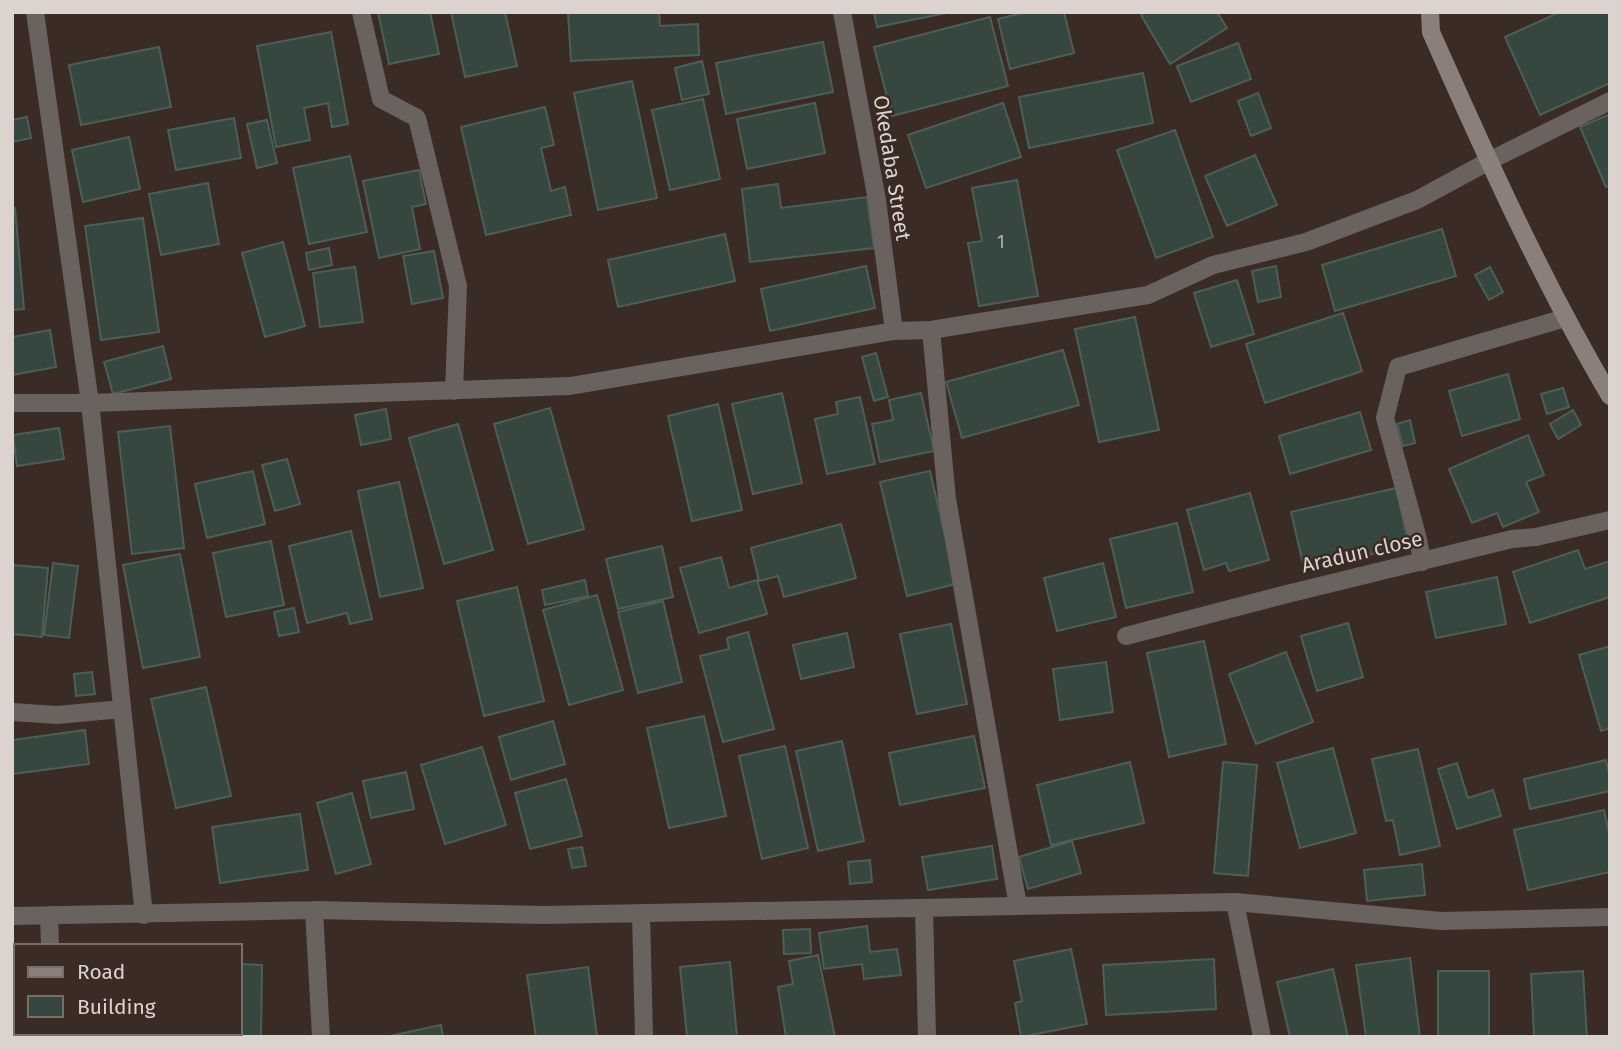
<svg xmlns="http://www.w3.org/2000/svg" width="1622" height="1049" font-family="'Fira Sans',sans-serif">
	<rect width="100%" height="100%" fill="#3a2b24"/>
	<path fill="#35473f" stroke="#4c5f57" stroke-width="2" d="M378 12H430L439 54 389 64Z
		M451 12H505L517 66 465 77Z
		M568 12H659L660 26 698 24 699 55 571 61Z
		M874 12H951L877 27Z
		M1026 12H1064L1074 53 1010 69 998 19Z
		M1146 12H1217L1227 28 1170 64 1141 15Z
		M1560 12H1608L1610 17V83L1540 115 1505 37Z
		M990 17 1008 86 892 116 874 47Z
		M331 32 348 124 332 127 328 103 304 108 310 140 276 147 257 46Z
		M823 42 833 92 726 114 716 63Z
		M1238 43 1251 79 1191 102 1177 66Z
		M159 47 171 107 81 125 69 65Z
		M702 61 709 94 682 100 675 68Z
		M1143 73 1153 123 1029 148 1019 97Z
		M632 81 657 198 598 210 574 93Z
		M1258 93 1271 128 1251 136 1238 101Z
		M703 99 720 179 670 190 652 110Z
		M815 103 825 153 747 169 737 119Z
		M1003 103 1021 157 926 188 908 135Z
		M545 107 554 145 541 148 551 191 565 187 571 215 486 235 461 127Z
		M1610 114V186L1606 187 1580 127Z
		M27 117 31 138 12 142V120Z
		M234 118 241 158 176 170 168 130Z
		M267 120 277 163 257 168 247 124Z
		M1175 130 1213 237 1156 258 1117 150Z
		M129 137 140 189 83 202 72 150Z
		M1255 155 1277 205 1227 226 1205 176Z
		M350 156 367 232 309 244 293 168Z
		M419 170 426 204 412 207 420 249 379 258 363 181Z
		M1017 180 1038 296 979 306 968 243 982 241 972 188Z
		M208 183 219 244 161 255 149 194Z
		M778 184 781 208 867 197 874 248 750 262 742 189Z
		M15 208 24 309 12 310V209Z
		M143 218 159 332 101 340 85 226Z
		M1442 229 1456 276 1335 311 1322 265Z
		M725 234 735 281 618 307 608 260Z
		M283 242 305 326 265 337 242 253Z
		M329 248 332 265 309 270 306 253Z
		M434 251 443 298 412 304 403 256Z
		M866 266 875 308 770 331 761 289Z
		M1276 266 1281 297 1258 302 1252 271Z
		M355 267 363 322 320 327 313 273Z
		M1490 267 1503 292 1489 300 1475 275Z
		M1237 280 1254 334 1211 347 1194 293Z
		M1343 313 1362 371 1265 403 1246 344Z
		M1135 317 1159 430 1099 442 1075 329Z
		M50 330 56 367 12 375V337Z
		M163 346 171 379 113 394 104 362Z
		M1063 350 1079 405 962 438 946 382Z
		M876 353 888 397 874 401 862 357Z
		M1508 374 1520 419 1462 436 1449 391Z
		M1563 388 1569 407 1547 414 1541 394Z
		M782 393 802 483 753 494 732 404Z
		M921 393 934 451 880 462 872 424 893 420 889 400Z
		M860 397 875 464 827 474 815 419 838 414 836 402Z
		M718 404 742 510 692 521 668 416Z
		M550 408 584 529 528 544 494 424Z
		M386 409 391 439 361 445 355 415Z
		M1573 410 1581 425 1558 439 1550 424Z
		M1360 412 1371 450 1290 474 1279 436Z
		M1410 420 1415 443 1403 446 1397 424Z
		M458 424 493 550 444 564 409 438Z
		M170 426 184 548 132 554 118 432Z
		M59 428 64 459 17 466 13 435Z
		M1528 435 1544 475 1526 482 1539 512 1503 527 1497 513 1472 523 1449 469Z
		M287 459 300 504 275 511 262 465Z
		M253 471 265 524 207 538 195 484Z
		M930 471 956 584 907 596 880 482Z
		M399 482 423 588 380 597 358 491Z
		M1396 488 1409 546 1304 568 1291 512Z
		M1250 493 1269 560 1229 571 1226 563 1204 570 1187 510Z
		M1177 523 1193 592 1126 608 1110 539Z
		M841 524 856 578 784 597 778 576 759 581 751 548Z
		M351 531 372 619 350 624 347 613 307 623 289 546Z
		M271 541 284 605 226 617 213 553Z
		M662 546 673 597 618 609 606 559Z
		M1578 550 1585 569 1610 561V597L1530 623 1513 572Z
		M180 554 200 657 143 668 123 565Z
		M721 557 729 588 757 580 767 614 699 633 680 568Z
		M53 563 78 566 69 638 44 635Z
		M1103 563 1116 617 1057 631 1044 578Z
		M12 565 48 568 42 637 12 634Z
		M1497 577 1506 624 1436 638 1426 592Z
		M585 580 588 596 545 605 542 590Z
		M517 587 544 701 484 716 457 601Z
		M597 595 623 690 569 705 543 610Z
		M663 601 682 682 638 693 618 612Z
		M294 608 299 632 279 636 274 612Z
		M1348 623 1363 677 1317 691 1301 636Z
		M951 624 967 704 917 714 900 634Z
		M748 632 774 729 723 742 700 656 729 649 727 638Z
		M847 633 854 667 801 679 793 645Z
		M1204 641 1226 744 1169 757 1147 653Z
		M1610 646V728L1601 731 1579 655Z
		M1286 652 1313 722 1256 744 1229 674Z
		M1106 662 1113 712 1060 720 1053 669Z
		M92 672 95 694 76 696 74 674Z
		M206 687 231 796 176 808 151 699Z
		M704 716 726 816 669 828 647 728Z
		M553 721 565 764 511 780 499 737Z
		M85 730 89 764 12 774V740Z
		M974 736 985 788 900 805 889 753Z
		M842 741 864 841 818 851 796 751Z
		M785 746 808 848 762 859 739 756Z
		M482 747 506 825 445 844 421 765Z
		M1333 748 1356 833 1300 848 1277 763Z
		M1418 749 1440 846 1400 855 1393 820 1386 821 1372 759Z
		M1606 760 1610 777V791L1530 809 1524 779Z
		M1130 762 1144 823 1051 845 1037 785Z
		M1223 762 1257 765 1248 876 1214 873Z
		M1457 763 1468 798 1493 790 1501 816 1457 829 1438 769Z
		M406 772 414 809 371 818 363 781Z
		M566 779 582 836 530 849 515 793Z
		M352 793 371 864 336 874 317 803Z
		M1604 810 1610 837V872L1528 890 1514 830Z
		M300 814 308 870 220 883 212 827Z
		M1072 841 1081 873 1028 889 1019 857Z
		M992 846 997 879 928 890 922 857Z
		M582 847 586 866 572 868 568 849Z
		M870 860 872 882 850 884 848 862Z
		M1422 864 1425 895 1367 901 1364 870Z
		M867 926 870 952 897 949 901 975 864 979 862 964 824 969 819 933Z
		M810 929 811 953 784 954 783 930Z
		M1071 949 1087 1024 1021 1037 1015 1003 1022 1001 1014 961Z
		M818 955 835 1037H786L778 987 793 984 789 961Z
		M1410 958 1420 1037H1366L1356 965Z
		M1214 959 1216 1009 1106 1015 1103 965Z
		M730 962 737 1037H687L680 967Z
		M240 964 262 965 261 1037H200V1033H240Z
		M588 967 597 1037H536L527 975Z
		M1333 969 1348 1037H1290L1277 982Z
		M1438 971H1489V1037H1438Z
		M1583 971 1587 1037H1534L1531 974Z
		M441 1025 443 1037H385Z"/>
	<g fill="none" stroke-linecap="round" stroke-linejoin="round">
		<path stroke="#6a625f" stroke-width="18" d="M35 12 90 403 144 915
			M361 12 381 99 417 118 458 286 454 391
			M842 12 877 200 894 331
			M931 330 947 499 1018 906
			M12 403H90L570 386 894 331 931 330 1148 295 1213 265 1306 242 1417 200 1489 161 1610 101
			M1422 562 1418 539 1385 418 1398 367 1565 318
			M1126 636 1283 595 1512 539 1536 537 1610 520
			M12 712 57 715 122 709
			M1235 902 1262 1037
			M924 908 927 1037
			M314 910 321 1037
			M641 913 644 1037
			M49 915 50 946
			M12 916 314 910 544 915 1235 902 1441 921 1610 917
			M50 1033V1037"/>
		<path stroke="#8b7f79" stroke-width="18" d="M1430 12 1431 32C1486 156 1541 279 1610 396"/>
	</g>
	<g text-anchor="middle" stroke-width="5" stroke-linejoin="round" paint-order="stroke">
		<g font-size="18" fill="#b3b0aa">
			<text x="1001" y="248">1</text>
		</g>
		<g font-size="21" fill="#ddd3ce" stroke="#3a2b24">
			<text transform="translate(892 168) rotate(81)" y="7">Okedaba Street</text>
			<text transform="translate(1362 552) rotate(-13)" y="7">Aradun close</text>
		</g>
	</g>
	<rect width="1622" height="1049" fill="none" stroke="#ddd3ce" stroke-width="28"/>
	<rect x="14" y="944" width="228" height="91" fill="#3a2b24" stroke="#7b6e68" stroke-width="2"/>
	<rect x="28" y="967" width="35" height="10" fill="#8b7f79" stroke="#7b6e68" stroke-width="2"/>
	<text x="77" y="979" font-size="21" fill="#ddd3ce">Road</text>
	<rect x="28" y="996" width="35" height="21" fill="#35473f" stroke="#7b6e68" stroke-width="2"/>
	<text x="77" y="1014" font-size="21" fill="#ddd3ce">Building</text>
</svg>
